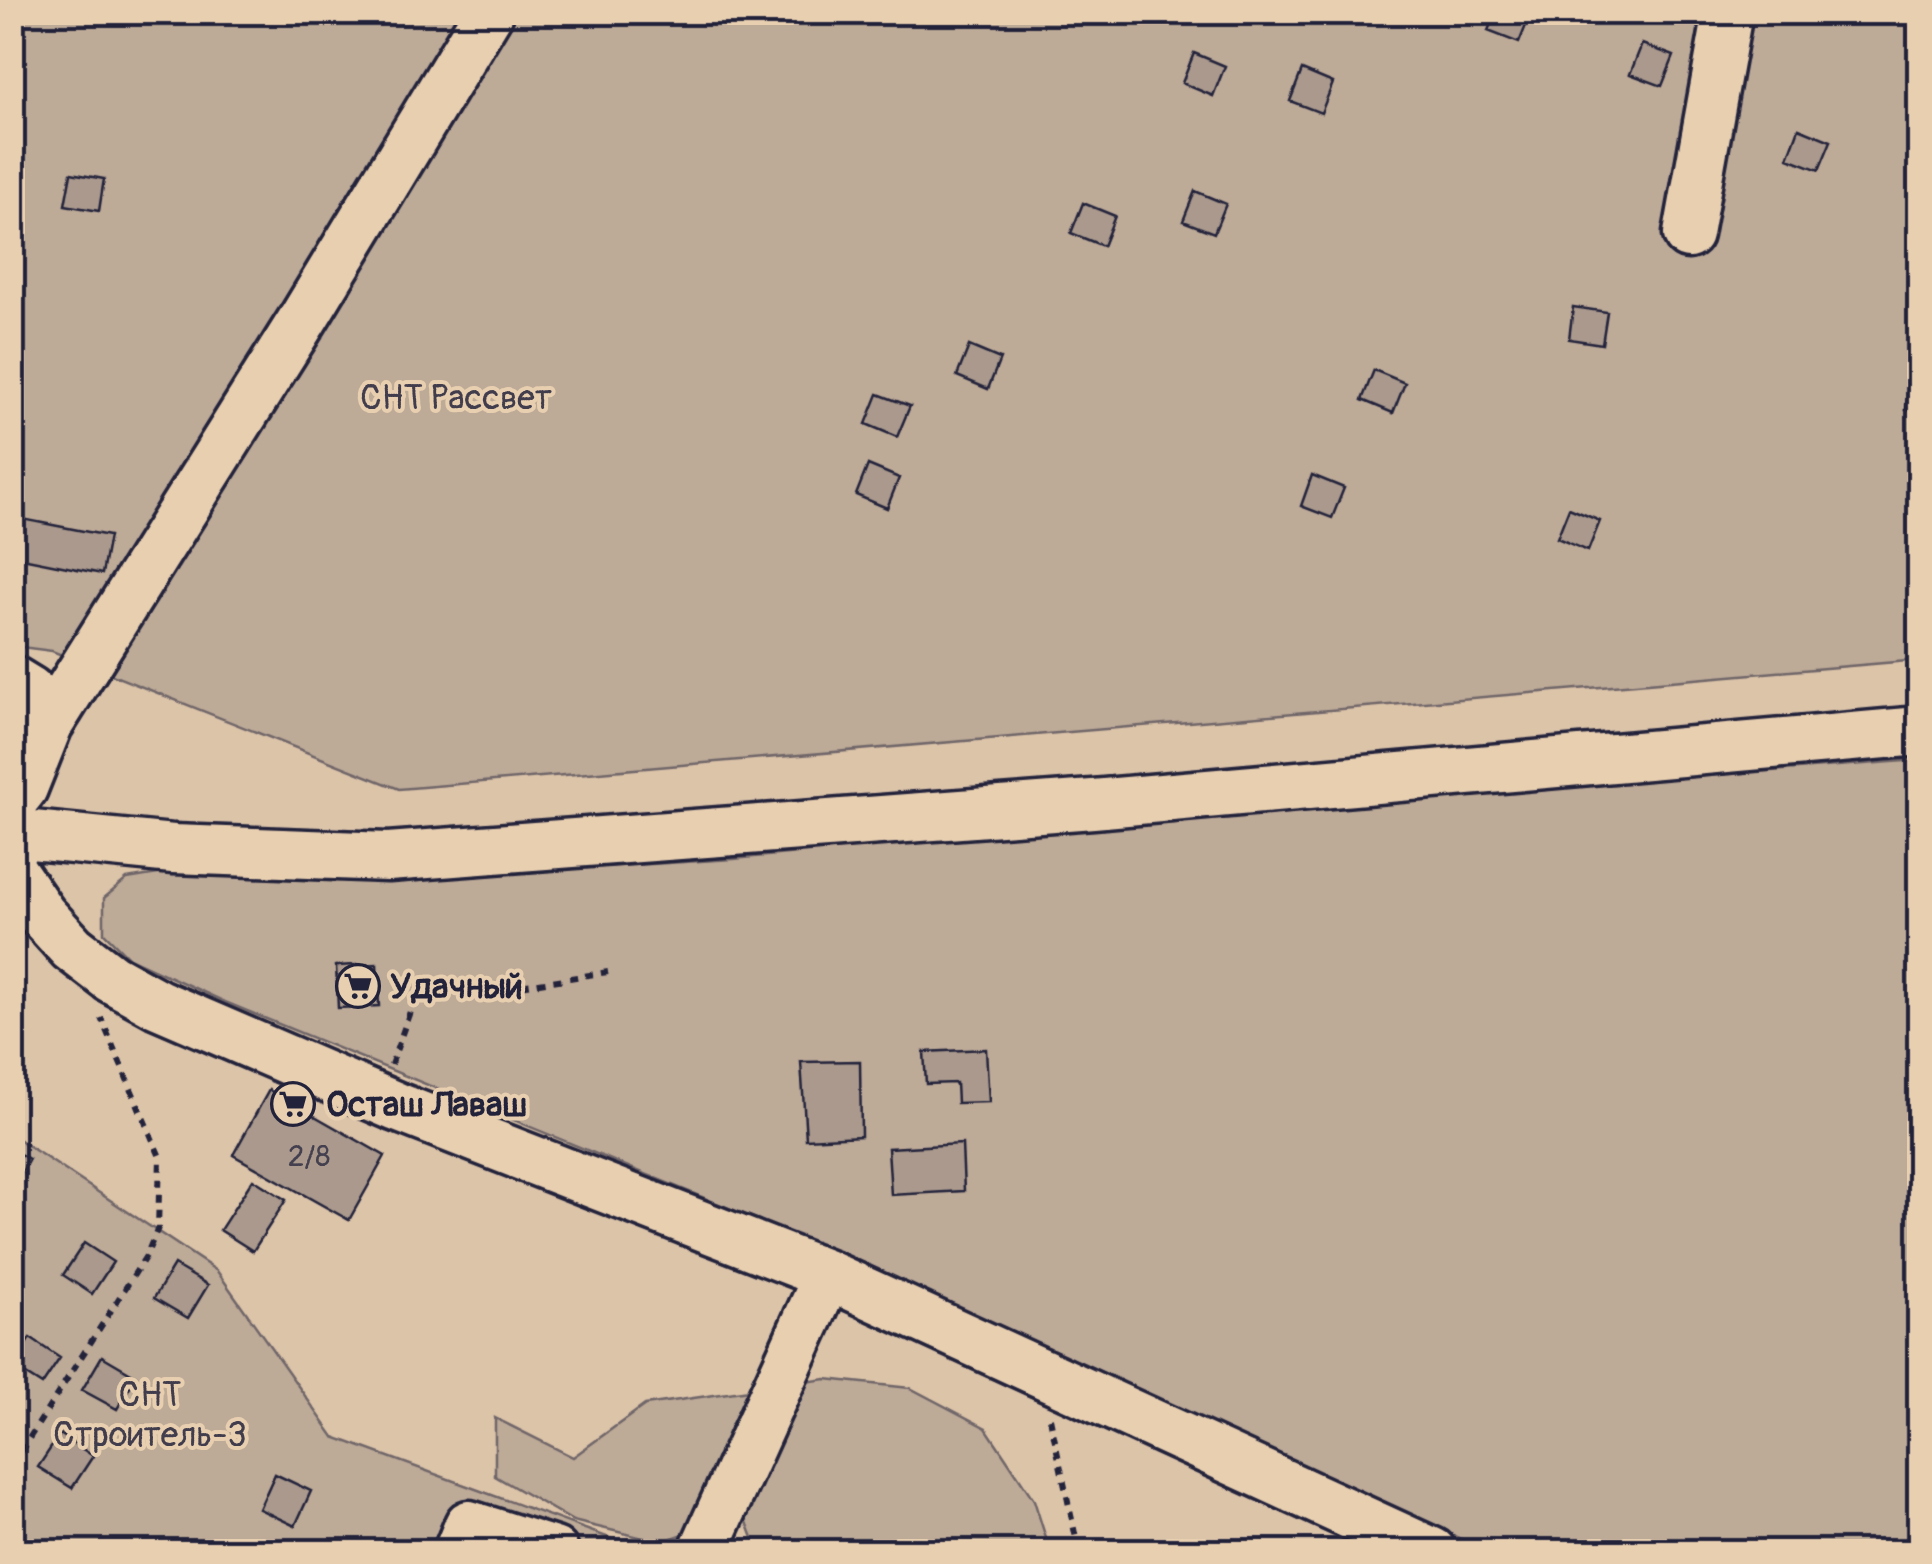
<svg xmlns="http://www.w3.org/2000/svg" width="1932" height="1564" font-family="Pangolin,sans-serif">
	<rect width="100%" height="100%" fill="#dcc4a9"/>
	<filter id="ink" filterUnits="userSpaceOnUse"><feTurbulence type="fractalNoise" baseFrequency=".01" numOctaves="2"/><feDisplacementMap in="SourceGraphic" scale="20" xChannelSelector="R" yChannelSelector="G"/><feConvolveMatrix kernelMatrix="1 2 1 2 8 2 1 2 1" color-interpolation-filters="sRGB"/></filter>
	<g filter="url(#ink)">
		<path fill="#bdaa97" stroke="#706669" stroke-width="2.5" d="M12 13H1919V660L399 789 52 651 13 646Z
			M1919 760V1551H1487L807 1240 225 1002 129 958 104 933V898L127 879 164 873 433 877 734 859 1248 810Z
			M12 1135 217 1271 334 1437 645 1551H13Z
			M826 1379 910 1388 986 1428 1034 1500 1050 1551H758L744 1514 660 1542 573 1521 495 1476V1418L573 1457 645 1405Z"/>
		<path fill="#aa998c" stroke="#22223b" stroke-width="2.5" d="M1495 12 1531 13 1519 43 1488 31Z
			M1642 44 1674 56 1662 86 1630 74Z
			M1194 53 1225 66 1213 96 1182 83Z
			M1302 70 1333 83 1321 113 1290 101Z
			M1799 128 1831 141 1819 170 1788 158Z
			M71 173 104 179 99 211 65 205Z
			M1195 191 1226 204 1214 233 1183 221Z
			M1083 203 1115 216 1103 246 1071 233Z
			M1573 307 1607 312 1602 344 1569 339Z
			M969 346 1000 359 988 389 957 376Z
			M1374 370 1405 383 1393 413 1362 400Z
			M1910 377 1920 379V412L1906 410Z
			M878 394 910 406 897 437 866 424Z
			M868 465 899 478 887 508 856 495Z
			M1312 475 1344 488 1332 518 1301 506Z
			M1569 508 1600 521 1588 551 1557 538Z
			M12 517 109 536 102 574 12 556Z
			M377 964 379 1006 338 1008 336 966Z
			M986 1049 989 1102 957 1103 956 1083 926 1084 924 1052Z
			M860 1061 861 1136 806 1139 801 1062Z
			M269 1090 385 1156 349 1220 233 1155Z
			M962 1144 964 1191 891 1195 888 1148Z
			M12 1150 29 1159 16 1183 12 1181Z
			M253 1179 286 1200 253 1251 220 1230Z
			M84 1243 113 1262 92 1294 63 1275Z
			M174 1265 208 1285 188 1318 154 1298Z
			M30 1338 60 1358 42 1385 12 1366Z
			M102 1356 136 1376 117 1409 82 1390Z
			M60 1434 93 1456 72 1488 38 1467Z
			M275 1474 311 1491 295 1526 259 1509Z"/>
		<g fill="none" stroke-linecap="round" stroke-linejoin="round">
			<g stroke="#22223b" stroke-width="55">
				<path id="minor" d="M1688 234 1728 12
					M12 680 30 691 48 725
					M12 802 23 788 48 725 303 319 489 12
					M12 833 173 849 388 857 1093 804 1920 731
					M12 871 42 915 72 948 111 978 158 1004 397 1107 828 1275 1432 1552
					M458 1552 469 1525 554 1552
					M703 1552 828 1275"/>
			</g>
			<path stroke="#22223b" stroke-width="6" stroke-dasharray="8 8" stroke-linecap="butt" d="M391 1065 413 1003 608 972
				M1050 1418 1079 1552
				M12 1465 146 1256 158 1228 160 1157 101 1018"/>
			<use href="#minor" stroke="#e8cfb0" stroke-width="48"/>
		</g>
	</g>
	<defs>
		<g id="supermarket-ring" transform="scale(2.25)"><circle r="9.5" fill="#e8cfb0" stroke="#22223b" stroke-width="1.5"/><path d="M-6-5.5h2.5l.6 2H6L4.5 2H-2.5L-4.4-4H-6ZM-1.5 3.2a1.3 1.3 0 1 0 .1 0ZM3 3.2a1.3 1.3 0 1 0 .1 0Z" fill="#22223b"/></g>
	</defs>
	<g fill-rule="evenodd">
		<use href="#supermarket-ring" x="358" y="986"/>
		<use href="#supermarket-ring" x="293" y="1104"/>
	</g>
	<g text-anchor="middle" stroke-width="8" stroke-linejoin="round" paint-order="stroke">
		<g font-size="30" fill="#44404f">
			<text x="309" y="1166">2/8</text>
		</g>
		<g font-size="35" fill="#413d4d" stroke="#e8cfb0">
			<text x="456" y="409">СНТ Рассвет</text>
			<text x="150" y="1406">СНТ<tspan x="150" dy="40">Строитель-3</tspan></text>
		</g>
		<g font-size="35" font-weight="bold" fill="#22223b" stroke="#e8cfb0" text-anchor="start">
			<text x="390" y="998">Удачный</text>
			<text x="326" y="1116">Осташ Лаваш</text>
		</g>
	</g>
	<rect width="1932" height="1564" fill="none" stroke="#e8cfb0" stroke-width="50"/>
	<rect x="25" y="25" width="1882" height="1514" fill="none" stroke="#22223b" stroke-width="4" filter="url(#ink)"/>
</svg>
